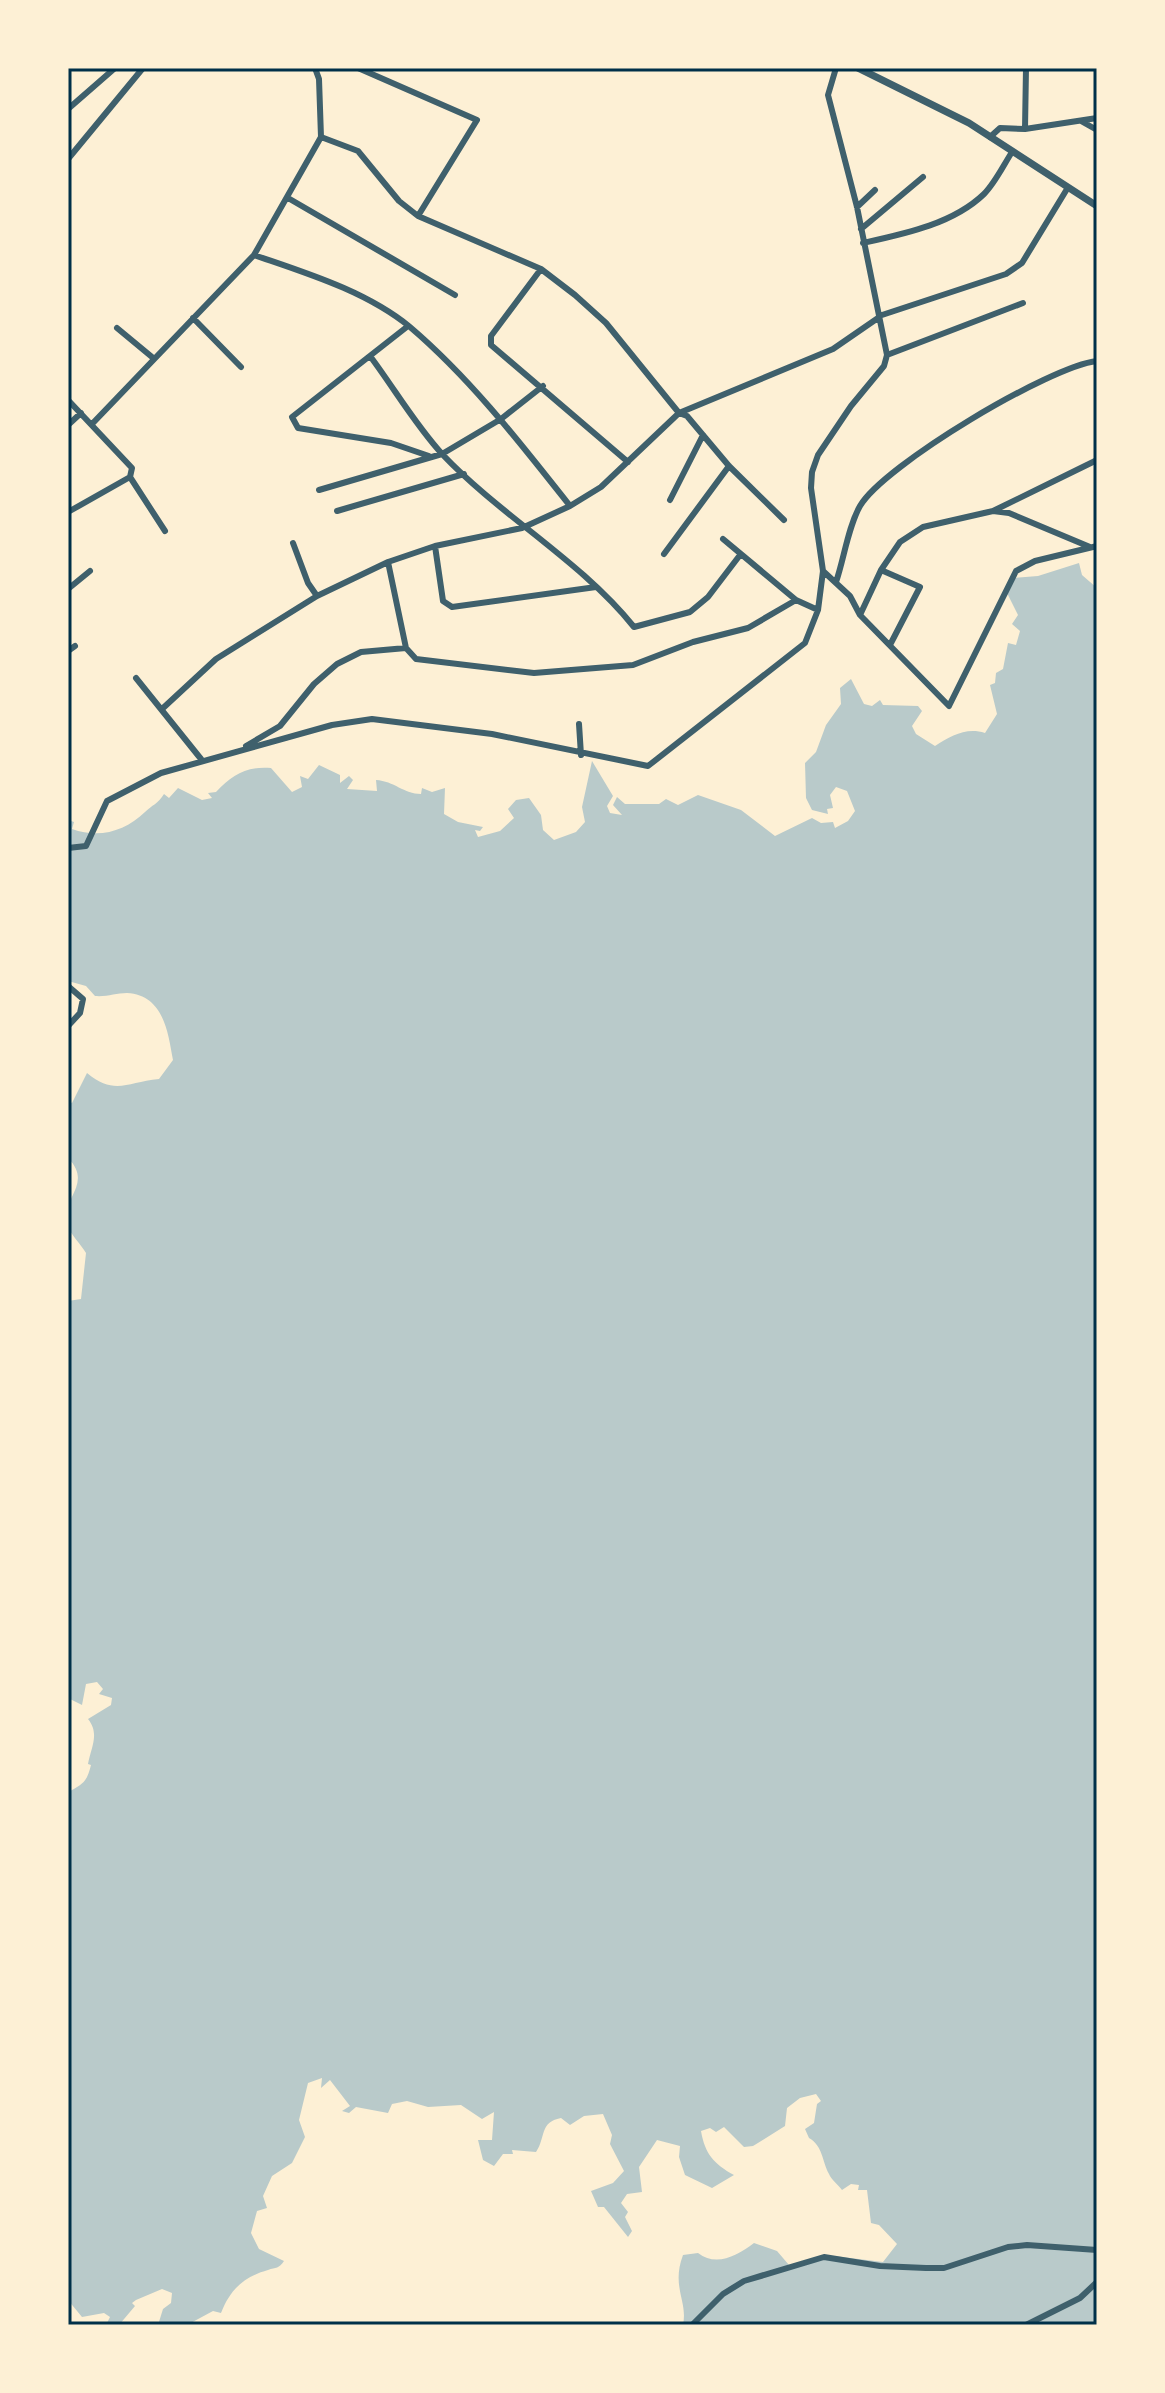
<svg xmlns="http://www.w3.org/2000/svg" width="1165" height="2393" font-family="Inter,sans-serif">
	<rect width="100%" height="100%" fill="#fdf0d5"/>
	<path fill="#b9caca" d="M1079 563 1082 575 1097 588V2325H683C688 2301 671 2287 683 2255L698 2253C716 2267 737 2256 754 2243L777 2251 789 2265 834 2256 883 2262 897 2244 879 2225 871 2223 867 2190H858L859 2185 851 2184 842 2190C838 2185 831 2179 829 2174 822 2161 823 2146 809 2138L805 2129 814 2123 817 2104 821 2101 816 2094 800 2098 787 2108 785 2126 753 2146 744 2147 724 2127 716 2132 710 2128 701 2131C705 2154 714 2164 734 2175L712 2188 685 2175 679 2157 680 2146 657 2140 639 2167 642 2192 627 2194 621 2203 628 2212 625 2217 632 2231 628 2237 604 2207H598L591 2191 613 2183 624 2171 610 2144 612 2135 603 2114 584 2116 570 2125 561 2118C539 2122 546 2138 536 2152L512 2150 513 2154H503L494 2166 483 2160 478 2140H492L494 2112 482 2119 461 2105 428 2107 407 2101 392 2104 388 2113 356 2107 349 2113 342 2111 350 2106 330 2080 321 2088 322 2078 308 2083 299 2120 305 2137 292 2163 272 2176 263 2196 267 2208 257 2211 251 2233 259 2249 284 2261C279 2269 276 2267 268 2270 243 2277 230 2290 221 2313L213 2311 187 2325H158L163 2309 171 2303 172 2293 162 2289 136 2300 132 2303 135 2306 119 2325H106L110 2317 104 2313 82 2317 68 2300V1792C84 1784 87 1781 91 1765L88 1764C91 1747 100 1734 88 1719L111 1705 112 1698 99 1694 103 1689 97 1682 86 1684 82 1705 68 1698V1301L81 1299 86 1253C81 1245 71 1234 68 1227 57 1200 95 1185 68 1158V1101L72 1103 87 1073C115 1096 127 1082 159 1079L173 1060C168 1033 164 995 127 993 116 993 107 997 95 996L86 986 68 981V820L74 822 72 829C100 839 125 831 145 812 152 805 158 804 164 794L169 798 178 788 202 800 212 798 208 793 216 792C232 775 246 766 271 768L292 792 302 787 300 776 308 779 319 765 340 775V783L349 776 353 780 347 789 377 791 376 780C394 781 404 794 421 794L422 788 432 792 445 788 444 814 458 822 483 827 480 831 475 830 478 837 500 831 514 818 508 809 516 800 529 798 541 815 543 830 554 840 576 832 585 822 582 807 592 761 613 796 607 806 610 813 622 815 613 805 617 797 625 804H659L666 799 678 805 698 795 741 810 775 836 812 818 821 823 833 822 835 828 848 821 855 811 847 791 836 787 830 795 833 808 827 809 828 814 812 810 806 798 805 763 816 752 826 725 841 704 840 688 851 679 864 704 872 706 880 700 883 705 918 706 922 711 912 726 916 734 935 746C951 736 966 727 985 733L997 714 990 685 995 683 996 673 1003 669 1008 643 1016 645 1020 631 1012 624 1018 615 1007 593 1014 578 1038 576Z"/>
	<g fill="none" stroke-linecap="round" stroke-linejoin="round">
		<path stroke="#3f606c" stroke-width="6" d="M358 68 477 120 418 216
			M68 109 115 68
			M1081 121 1097 130
			M1025 129 1026 68
			M321 137 358 151 399 201 418 216 541 269 575 295 606 323 679 413 687 416 729 466 784 520
			M990 137 1000 128 1025 129 1097 118
			M68 159 143 68
			M288 198 455 295
			M857 207 875 190
			M861 229 923 177
			M863 243C904 234 953 224 984 194 995 183 1003 166 1012 152
			M254 255C306 273 366 291 410 327 471 379 521 444 570 506
			M541 269 491 336V345L628 462
			M882 315 1006 274 1022 263 1067 189
			M193 318 241 367
			M408 326 292 417 298 428 391 443 429 456
			M117 328 152 357
			M887 355 1023 303
			M370 356C394 388 416 426 443 455 502 517 580 560 634 627L690 612 708 597 740 555
			M68 400 132 468 130 477 68 512
			M92 424 254 255 321 137 319 79 315 68
			M68 425 81 413
			M130 477 165 531
			M319 490 442 454 501 419 543 386
			M670 500 703 435
			M337 511 464 474
			M993 511 1009 513 1090 547
			M723 539 796 600 818 610
			M293 543 308 583 317 596
			M435 546 443 601 452 607 596 587
			M664 554 729 466
			M388 562 406 648 416 659 534 673 633 665 693 642 748 628 796 600
			M881 570 920 587 891 643
			M823 571 850 596 860 615 949 706
			M836 582C844 559 848 527 860 506 884 465 1050 366 1097 361
			M68 589 90 571
			M860 615 881 570 900 542 923 527 993 511 1097 460
			M68 651 75 646
			M136 678 201 759
			M949 706 1016 571 1035 561 1097 546
			M162 709 216 659 317 596 388 562 435 546 522 528 570 506 601 487 679 413 833 349 878 318
			M579 724 581 755
			M246 746 280 726 314 684 337 664 361 652 406 648
			M68 848 86 846 107 801 161 773 332 725 372 719 492 734 648 766 805 643 818 610 823 571 811 488 812 472 818 455 851 406 884 366 887 355 857 207 828 95 836 68
			M68 986 83 999 80 1013 68 1026
			M692 2325 723 2294 744 2281 824 2257 880 2266 926 2268H944L1008 2247 1027 2245 1097 2250
			M1026 2325 1080 2298 1097 2282"/>
		<path stroke="#3f606c" stroke-width="7" d="M858 68 969 123 1097 206"/>
	</g>
	<rect width="1165" height="2393" fill="none" stroke="#fdf0d5" stroke-width="140"/>
	<rect x="70" y="70" width="1025" height="2253" fill="none" stroke="#003049" stroke-width="3"/>
</svg>
